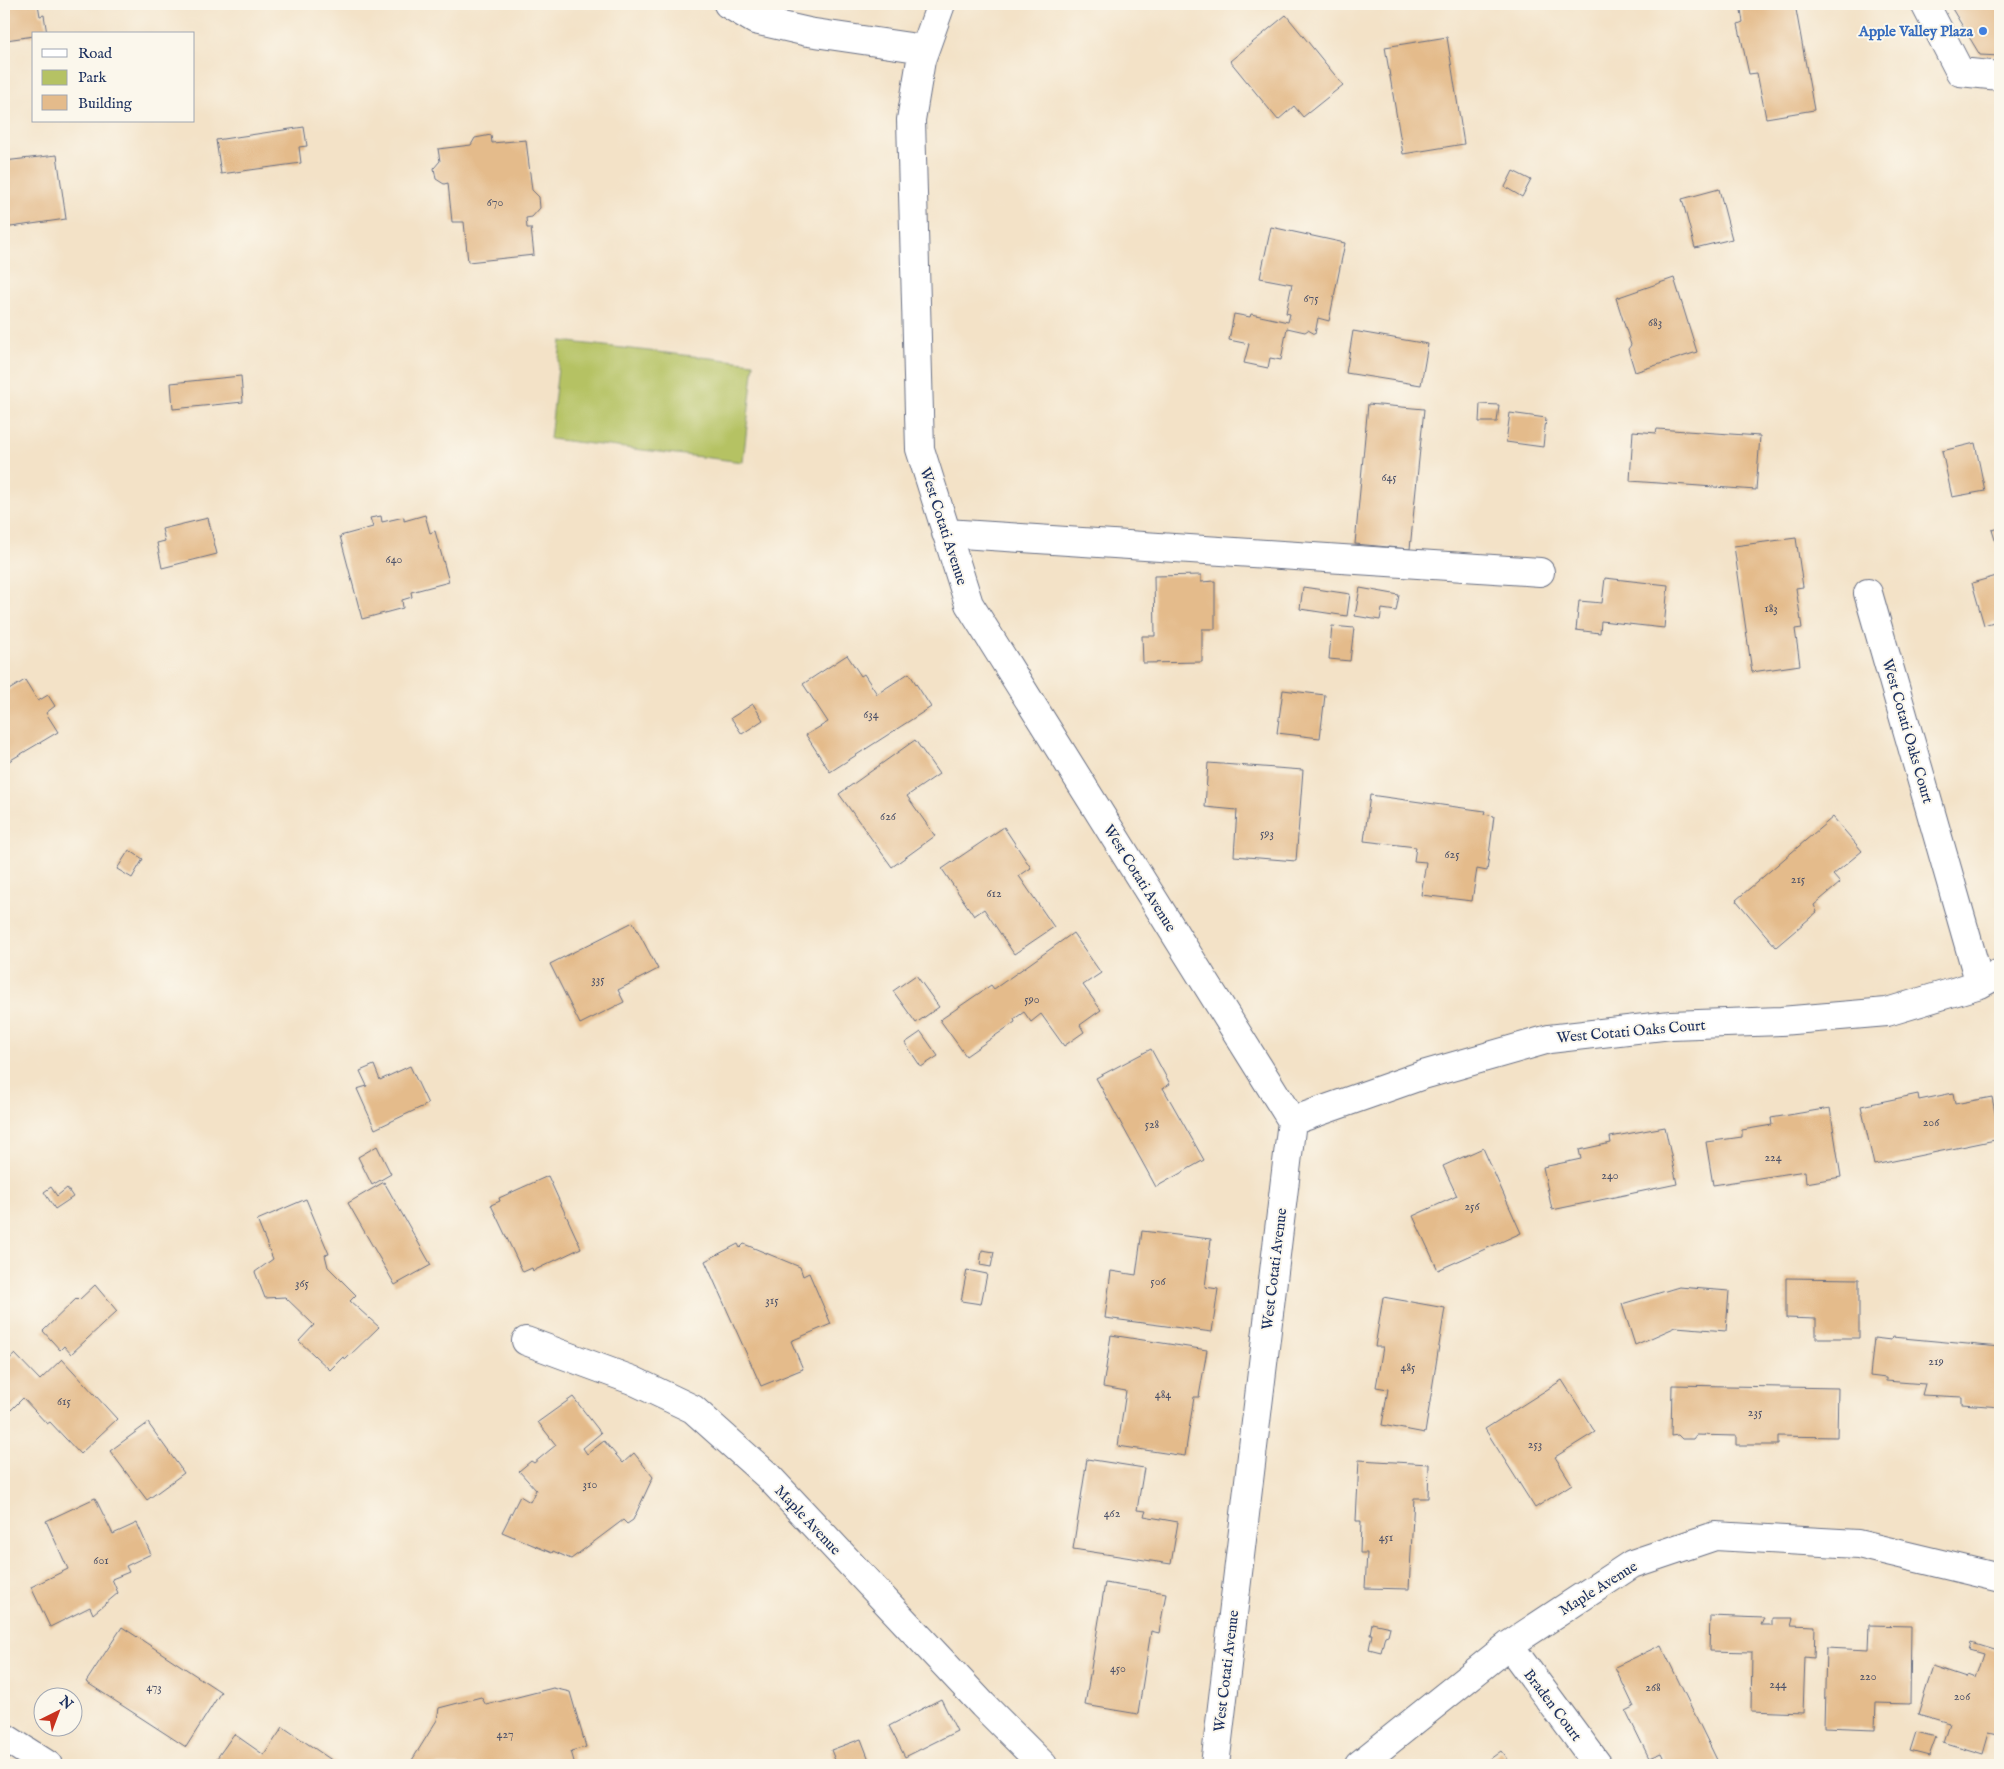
<svg xmlns="http://www.w3.org/2000/svg" width="2004" height="1769" font-family="'IM FELL English',serif">
	<rect width="100%" height="100%" fill="#fbf7ec"/>
	<filter id="ink" filterUnits="userSpaceOnUse"><feTurbulence type="fractalNoise" baseFrequency=".02" numOctaves="2"/><feDisplacementMap in="SourceGraphic" scale="10" xChannelSelector="R" yChannelSelector="G"/><feConvolveMatrix kernelMatrix="1 2 1 2 8 2 1 2 1" color-interpolation-filters="sRGB"/></filter>
	<filter id="wash" filterUnits="userSpaceOnUse"><feTurbulence type="fractalNoise" baseFrequency=".0096" numOctaves="4" result="noise"/><feDisplacementMap in="SourceGraphic" scale="20" xChannelSelector="R" yChannelSelector="G"/><feGaussianBlur stdDeviation="1.12" result="paint"/><feColorMatrix in="noise" values="0 0 0 0 0 0 0 0 0 0 0 0 0 0 0 0 0 1.4 0 .05"/><feComposite in="paint" operator="in"/></filter>
	<g filter="url(#wash)">
		<rect width="100%" height="100%" fill="#f3e2c7"/>
		<path fill="#b5c264" stroke="#687861" d="M561 341 754 363 743 462 550 439Z"/>
		<g id="blocks">
			<path fill="#e4bb8b" d="M4 4H38L40 16 44 15 47 34H34V36L6 40Z
				M1740 4H1795L1814 110 1766 118 1757 73 1749 74 1738 24 1743 22Z
				M1953 4H2000V56L1980 55 1951 7Z
				M1286 15 1343 85 1303 117 1294 106 1278 120 1230 61Z
				M1447 37 1464 144 1403 154 1385 47Z
				M304 127 307 146 299 147 301 163 221 174 216 140Z
				M491 135 492 143 526 140 532 190 539 197 540 208 532 217 526 218 527 228H531L534 255 468 262 464 222H452L448 183 444 184 436 179 434 168 440 161 438 149 471 145 475 138Z
				M57 155 66 219 4 228V161Z
				M1513 171 1531 180 1522 197 1505 187Z
				M1719 189 1732 239 1695 248 1682 199Z
				M1271 227 1345 243 1329 321 1318 318 1315 334 1308 330 1305 332 1287 328 1281 360 1270 358 1268 368 1244 363 1249 344 1229 340 1234 314 1250 317 1251 314 1288 322 1290 314 1286 313 1292 284 1260 278Z
				M1674 278 1697 352 1635 372 1628 349 1631 345 1616 298Z
				M1353 331 1428 344 1421 385 1346 373Z
				M241 376 243 402 173 409 171 383Z
				M1368 404 1424 409 1410 549 1355 544Z
				M1480 404 1499 405 1497 422H1479Z
				M1510 413 1546 418 1543 447 1506 442Z
				M1657 429 1760 436 1756 490 1630 481 1633 431 1656 433Z
				M1975 443 1985 491 1952 497 1942 451Z
				M425 515 430 533 435 531 449 582 411 592 412 597 402 600 403 608 362 619 340 536 373 527 370 518 381 516 382 522 404 517V521Z
				M208 518 217 554 162 568 157 543 165 541 162 529Z
				M2000 528V556L1992 530Z
				M1796 538 1803 587 1796 588 1802 628 1795 629 1800 665 1752 672 1734 546Z
				M1201 575V582L1215 581V629H1202V662L1143 663 1142 636H1155L1154 576Z
				M2000 575V620L1984 625 1972 583Z
				M1605 578 1668 585 1664 628 1601 621 1600 633 1576 630 1579 601 1602 603Z
				M1303 587 1350 594 1347 616 1300 609Z
				M1360 588 1399 595 1396 611 1382 609 1380 620 1355 616Z
				M1332 626 1354 628 1350 661 1329 659Z
				M847 655 861 676 864 674 877 694 909 673 931 707 830 772 806 735 828 722 803 684Z
				M25 680 38 701 48 695 55 706 46 713 58 732 4 764V693Z
				M1283 690 1325 695 1320 738 1277 733Z
				M753 704 763 720 742 734 731 718Z
				M915 740 939 774 907 796 935 836 892 867 839 794Z
				M1208 763 1303 770 1296 861 1234 856 1237 810 1205 807Z
				M1370 795 1485 811 1484 814 1494 816 1487 871 1477 869 1472 901 1421 895 1426 862 1414 861 1416 847 1364 841Z
				M1833 817 1862 851 1833 875 1840 883 1814 905 1817 912 1776 947 1736 900Z
				M1004 827 1031 868 1019 876 1054 927 1014 954 984 909 974 916 942 869Z
				M129 850 143 859 132 878 117 869Z
				M633 922 658 969 618 990 624 1002 580 1024 550 964Z
				M1073 933 1101 973 1083 985 1101 1010 1080 1025 1084 1032 1064 1046 1041 1014 1031 1022 1024 1012 1014 1019 1015 1022 966 1056 940 1020 991 985 994 989Z
				M916 975 939 1007 916 1023 893 991Z
				M921 1032 938 1056 921 1067 905 1043Z
				M1151 1049 1170 1084 1163 1088 1204 1160 1156 1187 1096 1078Z
				M374 1065 380 1080 410 1066 428 1104 375 1129 357 1089 367 1086 360 1071Z
				M1953 1093 1955 1104 1992 1097 2000 1139 1874 1165 1861 1106 1918 1094 1919 1100Z
				M1830 1108 1841 1177 1806 1183 1805 1171 1713 1185 1706 1142 1742 1137V1130L1772 1125 1771 1118Z
				M1665 1127 1677 1184 1552 1210 1543 1167 1581 1159 1579 1150 1611 1143 1610 1137Z
				M377 1146 391 1174 372 1185 358 1157Z
				M1483 1148 1521 1233 1438 1270 1413 1216 1457 1196 1443 1166Z
				M548 1176 581 1248 533 1271 532 1268 523 1272 491 1205 500 1201 499 1198Z
				M384 1182 431 1265 395 1285 348 1203Z
				M51 1187 57 1196 67 1188 73 1197 55 1209 44 1192Z
				M306 1199 329 1254 325 1255 328 1267 356 1295 350 1301 379 1327 346 1359 343 1357 330 1370 299 1341 314 1325 285 1297 265 1298 255 1272 273 1259 257 1220Z
				M1142 1231 1211 1239 1205 1287 1218 1289 1212 1332 1105 1318 1111 1271 1136 1275Z
				M738 1244 740 1248 744 1244 800 1267 803 1276 809 1273 831 1324 791 1341 803 1369 761 1386 705 1261Z
				M982 1250 994 1252 991 1267 980 1265Z
				M967 1270 987 1274 981 1304 961 1301Z
				M1786 1278 1859 1279V1338H1816V1319L1786 1318Z
				M95 1285 117 1311 71 1354 64 1346 60 1350 43 1331 77 1298 79 1300Z
				M1679 1287 1729 1291 1726 1331 1676 1327 1635 1345 1622 1304Z
				M1383 1297 1445 1308 1425 1433 1382 1425 1388 1389 1376 1387 1383 1347H1375Z
				M1111 1335 1207 1350 1199 1397H1194L1185 1456 1118 1446 1126 1391 1103 1387Z
				M1892 1337 2000 1347V1407L1962 1404V1397L1922 1395 1925 1384 1886 1381V1378L1870 1376 1874 1338 1891 1340Z
				M15 1354 40 1380 62 1359 117 1419 80 1454 50 1422 47 1424 23 1398 10 1411 4 1404V1364Z
				M1562 1380 1595 1432 1555 1457 1572 1484 1535 1508 1485 1429Z
				M1672 1385 1838 1388 1837 1437 1778 1436V1445H1736V1436L1696 1435 1693 1439H1682L1678 1435 1671 1436Z
				M573 1397 601 1433 583 1448 587 1454 604 1441 623 1463 634 1453 653 1477 633 1520 627 1524 623 1520 571 1559 553 1551 552 1553 502 1532 520 1496 530 1502 536 1490 519 1471 531 1461 534 1463 556 1445 538 1422Z
				M148 1423 184 1473 147 1500 110 1451Z
				M1087 1459 1144 1468 1137 1510 1146 1511 1144 1516 1178 1522 1171 1564 1073 1549Z
				M1359 1460 1429 1464 1428 1498H1414L1409 1589 1365 1588 1367 1553H1360L1361 1521H1356Z
				M95 1498 113 1534 137 1523 151 1554 126 1566 129 1572 112 1579 118 1593 93 1614 90 1607 50 1627 31 1587 68 1569 46 1521Z
				M1105 1583 1166 1593 1159 1633 1151 1631 1138 1714 1085 1705Z
				M1710 1616 1764 1618 1761 1625H1772V1618H1793L1791 1625 1815 1626 1814 1658 1805 1657 1803 1713 1751 1711 1752 1652 1709 1651Z
				M1372 1623 1390 1627 1388 1635 1385 1636 1381 1652 1369 1649 1372 1634H1370Z
				M1869 1625 1911 1626 1910 1704 1876 1703 1875 1729 1824 1727 1826 1648 1868 1650Z
				M122 1627 221 1692 186 1747 86 1682Z
				M1971 1642 2000 1651V1729L1998 1735 1989 1733 1983 1754 1943 1742 1949 1723 1918 1714 1933 1667 1966 1678 1967 1675 1975 1678 1983 1653 1969 1649Z
				M1661 1645 1718 1762 1711 1765H1667L1661 1753 1649 1758 1626 1711 1634 1707 1615 1667Z
				M553 1688 570 1692 586 1747 571 1751 575 1765H409L437 1720 439 1708 481 1697 486 1705Z
				M941 1699 957 1731 905 1757 889 1726Z
				M283 1727 339 1765H212L234 1734 264 1755Z
				M1916 1732 1936 1737 1929 1756 1910 1751Z
				M861 1739 871 1765H837L831 1750Z
				M1501 1751 1512 1765H1482Z"/>
		</g>
	</g>
	<g filter="url(#ink)">
		<use href="#blocks" fill-opacity="0" stroke="#676e83" stroke-width="1"/>
		<g fill="none" stroke-linecap="round" stroke-linejoin="round">
			<g stroke="#676e83" stroke-width="30">
				<path id="minor" d="M728 4 755 20 808 32 924 49
					M941 4 921 60 911 120 920 449 969 604 1292 1121 1215 1765
					M1925 4 1960 72 2000 76
					M946 533 1540 572
					M1868 593 1980 984
					M1292 1121 1423 1075 1549 1039 1671 1025 1781 1021 1887 1012 1980 984 2000 973
					M526 1341 632 1380 693 1409 768 1476 983 1705 1043 1765
					M1509 1645 1598 1765
					M4 1737 48 1765
					M1359 1765 1509 1645 1632 1564 1715 1536 1858 1544 2000 1578"/>
			</g>
			<use href="#minor" stroke="#fff" stroke-width="28"/>
		</g>
	</g>
	<circle fill="#3f7fe0" stroke="#fbf7ec" stroke-width="2" cx="1983" cy="31" r="5"/>
	<g text-anchor="middle" stroke-width="4" stroke-linejoin="round" paint-order="stroke">
		<g font-size="12" fill="#4d5269">
			<text x="495" y="206">670</text>
			<text x="1311" y="302">675</text>
			<text x="1655" y="326">683</text>
			<text x="1389" y="481">645</text>
			<text x="394" y="563">640</text>
			<text x="1771" y="612">183</text>
			<text x="871" y="718">634</text>
			<text x="888" y="820">626</text>
			<text x="1267" y="837">593</text>
			<text x="1452" y="858">625</text>
			<text x="1798" y="883">215</text>
			<text x="994" y="897">612</text>
			<text x="598" y="983">335</text>
			<text x="1032" y="1003">590</text>
			<text x="1931" y="1126">206</text>
			<text x="1152" y="1128">528</text>
			<text x="1773" y="1161">224</text>
			<text x="1610" y="1179">240</text>
			<text x="1472" y="1210">256</text>
			<text x="1158" y="1285">506</text>
			<text x="302" y="1287">365</text>
			<text x="772" y="1304">315</text>
			<text x="1936" y="1365">219</text>
			<text x="1408" y="1371">485</text>
			<text x="1163" y="1398">484</text>
			<text x="64" y="1405">615</text>
			<text x="1755" y="1416">235</text>
			<text x="1535" y="1448">253</text>
			<text x="590" y="1488">310</text>
			<text x="1112" y="1517">462</text>
			<text x="1386" y="1541">451</text>
			<text x="101" y="1564">601</text>
			<text x="1118" y="1672">450</text>
			<text x="1868" y="1680">220</text>
			<text x="1778" y="1688">244</text>
			<text x="154" y="1691">473</text>
			<text x="1653" y="1691">268</text>
			<text x="1962" y="1700">206</text>
			<text x="505" y="1738">427</text>
		</g>
		<g font-size="15" font-weight="bold" fill="#366cbe" stroke="#fbf7ec" text-anchor="end">
			<text x="1973" y="36">Apple Valley Plaza</text>
		</g>
		<g font-size="15" fill="#1b2f5e" stroke="#fbf7ec">
			<text transform="translate(944 526) rotate(72)" y="5">West Cotati Avenue</text>
			<text transform="translate(1908 731) rotate(74)" y="5">West Cotati Oaks Court</text>
			<text transform="translate(1140 878) rotate(58)" y="5">West Cotati Avenue</text>
			<text transform="translate(1631 1031) rotate(-5)" y="5">West Cotati Oaks Court</text>
			<text transform="translate(1274 1269) rotate(-83)" y="5">West Cotati Avenue</text>
			<text transform="translate(808 1520) rotate(47)" y="5">Maple Avenue</text>
			<text transform="translate(1598 1588) rotate(-32)" y="5">Maple Avenue</text>
			<text transform="translate(1226 1671) rotate(-83)" y="5">West Cotati Avenue</text>
			<text transform="translate(1553 1705) rotate(53)" y="5">Braden Court</text>
		</g>
	</g>
	<rect width="2004" height="1769" fill="none" stroke="#fbf7ec" stroke-width="20"/>
	<rect x="32" y="32" width="162" height="90" fill="#fbf7ec" stroke="#a1a7b3"/>
	<rect x="42" y="49" width="25" height="8" fill="#ffffff" stroke="#a1a7b3"/>
	<text x="78" y="58" font-size="15" fill="#1b2f5e">Road</text>
	<rect x="42" y="70" width="25" height="15" fill="#b5c264" stroke="#a1a7b3"/>
	<text x="78" y="82" font-size="15" fill="#1b2f5e">Park</text>
	<rect x="42" y="95" width="25" height="15" fill="#e4bb8b" stroke="#a1a7b3"/>
	<text x="78" y="108" font-size="15" fill="#1b2f5e">Building</text>
	<g transform="translate(58 1712) rotate(42)"><circle r="24" fill="#fbf7ec" stroke="#a1a7b3"/>
	<path d="M0-4L9 19L0 12L-9 19Z" fill="#c8321e"/>
	<text y="-8" font-size="14" font-weight="bold" text-anchor="middle" fill="#1b2f5e">N</text>
	</g>
</svg>
